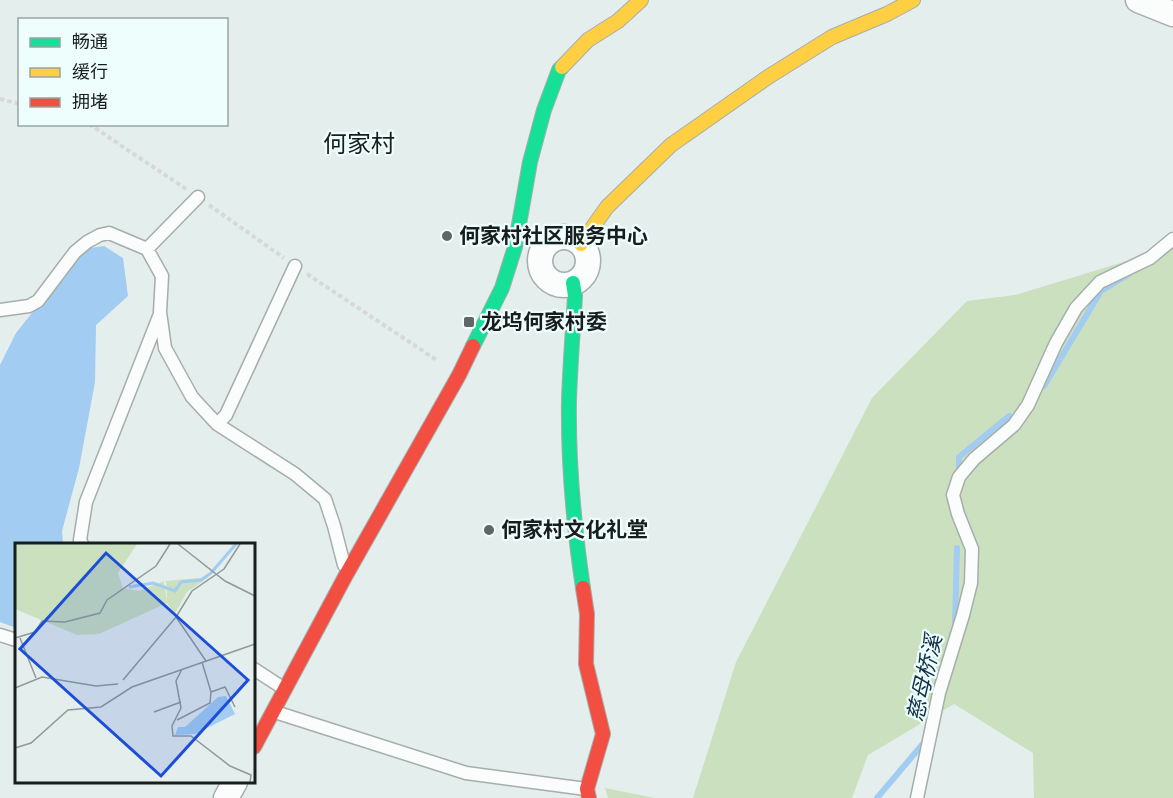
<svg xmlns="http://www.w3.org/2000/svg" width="1173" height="798" font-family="Lato,'Noto Sans SC',sans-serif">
	<rect width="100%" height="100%" fill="#e4eeec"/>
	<path fill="#cbe0be" d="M1173 247V798H1034L1033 753 954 704 868 755 852 798H693L736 662 872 398 967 301 1015 295Z
		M605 788 655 798H608Z"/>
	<path fill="#a2ccf1" d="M104 246 123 258 128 296 96 325 95 382 79 468 62 531 63 544H16V628L0 622V365L16 333 83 249Z"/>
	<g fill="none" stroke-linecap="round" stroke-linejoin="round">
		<path stroke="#a2ccf1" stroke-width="6" d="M1044 386 1101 291 1129 274
			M959 474V457L1009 416
			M955 625 957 548
			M877 798 927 739"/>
		<g stroke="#a6adac" stroke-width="15">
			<path id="lane" d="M147 249 198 197
				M0 310 29 306 38 301 75 252 87 242 100 235 109 233 147 249 162 276 160 312 165 348 192 397 217 424 295 474 325 499 334 526 344 565
				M217 424 226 415 295 266
				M82 544 80 540 86 502 160 314
				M0 635 16 640
				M254 669 283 688
				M275 712 466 773 586 789
				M917 798 939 693 963 615 971 583 972 549 958 514 953 495 959 477 974 459 1014 425 1028 405 1056 343 1076 308 1100 282 1150 258 1173 239"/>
		</g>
		<g stroke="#a6adac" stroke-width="27">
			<path id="street" d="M1138 0 1173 14
				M540 261a24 24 0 1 1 48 0a24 24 0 1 1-48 0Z
				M226 798 235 782"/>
		</g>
		<g stroke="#a6adac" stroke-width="16">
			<path id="fast" d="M573 283 575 296C573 331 570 366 569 401 568 463 574 527 583 588
				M473 346 502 288 515 247 530 162 544 110 559 70 562 67"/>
		</g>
		<g stroke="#a6adac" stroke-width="16">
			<path id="slow" d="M562 67 588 40 618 21 641 0
				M581 244 607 207 671 145 768 77 832 37 887 14 913 0"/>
		</g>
		<g stroke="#a6adac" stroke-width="16">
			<path id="jam" d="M583 588 587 614 586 664 603 734 587 789 589 798
				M254 747 346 575 459 375 473 346"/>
		</g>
		<path stroke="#d6d9d8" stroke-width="4" stroke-dasharray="4.5 3" stroke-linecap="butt" d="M0 99 20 104
			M89 124 186 189
			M209 205 284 258
			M307 274 438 361"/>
		<use href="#lane" stroke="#fbfcfc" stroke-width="12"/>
		<use href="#street" stroke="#fbfcfc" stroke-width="24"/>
		<use href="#fast" stroke="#16e098" stroke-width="14"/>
		<use href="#slow" stroke="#ffcf43" stroke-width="14"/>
		<use href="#jam" stroke="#f24e42" stroke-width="14"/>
	</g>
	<g fill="#5f6665" stroke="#eefefc" stroke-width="2">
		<circle cx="447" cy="236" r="6"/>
		<rect x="463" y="316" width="12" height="12" rx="3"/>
		<circle cx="489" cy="530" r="6"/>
	</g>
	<g text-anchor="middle" stroke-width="4.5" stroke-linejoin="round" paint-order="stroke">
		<g font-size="21" font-weight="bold" fill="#181d1d" stroke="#eefefc" text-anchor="start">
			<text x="459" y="243">何家村社区服务中心</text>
			<text x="481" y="329">龙坞何家村委</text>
			<text x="501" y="537">何家村文化礼堂</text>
		</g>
		<g font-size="22" font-style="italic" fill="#13304b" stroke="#eefefc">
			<text transform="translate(924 678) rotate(-77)" y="8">慈母桥溪</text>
		</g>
		<g font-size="24" fill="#181d1d" stroke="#eefefc">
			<text x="359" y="152">何家村</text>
		</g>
	</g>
	<g transform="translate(15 543)">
		<rect width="240" height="240" fill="#e4eeec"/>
		<path d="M0 1H122L103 30 108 45 124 48 149 38 152 60 151 38 194 34 172 49 159 72 152 60 84 91 62 92 0 66Z" fill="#cbe0be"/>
		<path d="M211 153 220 171 180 191 160 192 163 184H170L203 154Z" fill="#a2ccf1"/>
		<path fill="none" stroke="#a2ccf1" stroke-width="3" d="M114 44 138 40 160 48 166 39 186 37 196 30 221 1"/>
		<path fill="none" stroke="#929a99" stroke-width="1.5" d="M163 1 210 38 240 53M161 74 191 118M0 95 20 89 27 78 50 79 85 70 92 57 141 23 155 1M5 95 21 135M187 119 196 149 210 144 220 164M167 126 161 138 166 165 157 183 158 193H176L215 223 236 232 235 239M108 137 161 74 177 48 209 26 225 1M0 145 27 134 81 143 103 141M139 169 166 159M162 177 195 160 196 149M0 205 16 200 53 167 86 164 117 144 240 101"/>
		<path fill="#1d4ed8" fill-opacity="0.15" stroke="#1d4ed8" stroke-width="3" d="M91 10 233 137 146 233 5 106Z"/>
		<rect width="240" height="240" fill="none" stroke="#181d1d" stroke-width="3"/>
	</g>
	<rect x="18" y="18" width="210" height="108" fill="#eefefc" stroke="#98a4a3" stroke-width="1.5"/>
	<rect x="30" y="38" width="30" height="9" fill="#16e098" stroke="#98a4a3" stroke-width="1.5"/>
	<text x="72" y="48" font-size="18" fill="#181d1d">畅通</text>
	<rect x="30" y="68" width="30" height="9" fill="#ffcf43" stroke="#98a4a3" stroke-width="1.5"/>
	<text x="72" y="78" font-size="18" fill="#181d1d">缓行</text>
	<rect x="30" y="98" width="30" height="9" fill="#f24e42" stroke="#98a4a3" stroke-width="1.5"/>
	<text x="72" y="108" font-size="18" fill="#181d1d">拥堵</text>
</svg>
